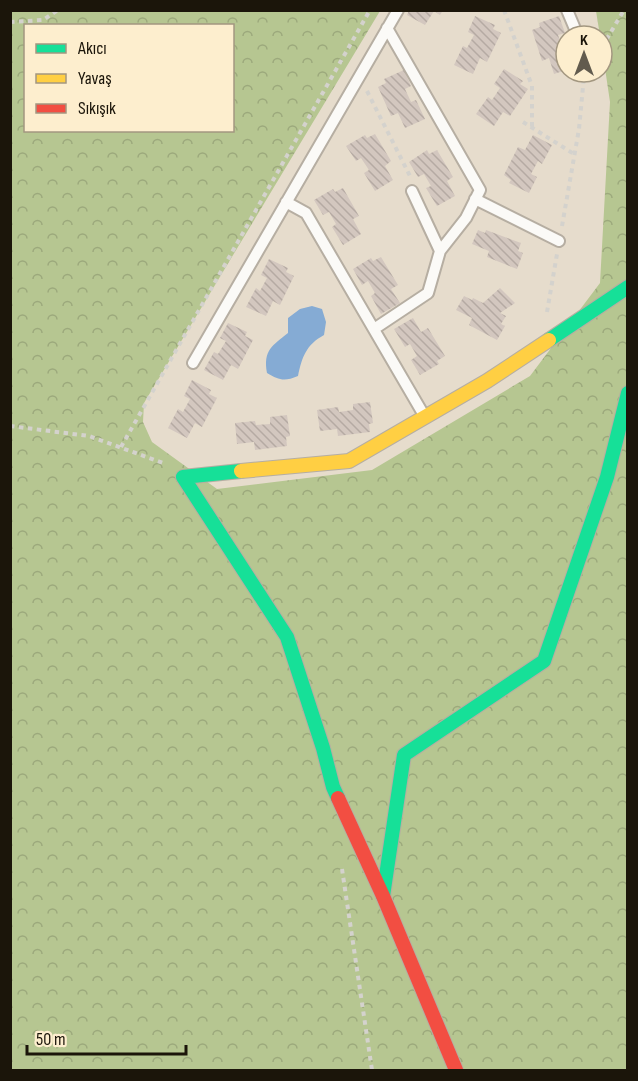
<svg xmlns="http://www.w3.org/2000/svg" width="638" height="1081" font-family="'Sofia Sans Condensed',sans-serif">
	<defs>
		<pattern id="forest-crowns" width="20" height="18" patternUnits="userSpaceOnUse" patternTransform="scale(1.5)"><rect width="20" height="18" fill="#b6c691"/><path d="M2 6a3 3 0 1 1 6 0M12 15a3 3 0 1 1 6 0" fill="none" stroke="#9ca97c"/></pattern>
		<pattern id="building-back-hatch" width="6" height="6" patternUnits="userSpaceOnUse" patternTransform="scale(1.5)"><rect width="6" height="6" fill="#d3c7bf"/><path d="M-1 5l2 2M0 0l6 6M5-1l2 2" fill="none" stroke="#b5aaa3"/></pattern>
	</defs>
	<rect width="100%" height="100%" fill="#e6dccc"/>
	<path fill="url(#forest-crowns)" fill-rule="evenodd" d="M10 11H380L144 403 143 422 152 442 217 489 372 470 530 376 600 283 610 102 602 48V36H600L596 11H627V1070H11ZM26 26H232V130H26Z"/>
	<path fill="#85abd4" d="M312 306 322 309 326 322 324 335C306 345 302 357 298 376 284 382 279 380 267 373 263 350 272 346 288 333V318L300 309Z"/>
	<path fill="url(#building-back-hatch)" d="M409 10H443L440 15 434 11 425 25 407 15Z
		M475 16 495 25 493 29 501 33 487 62 480 58 473 74 454 65 463 46 467 48 474 35 468 32Z
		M559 16 565 33 558 35 563 49 566 48V70L554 74 549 58 542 61 532 30 540 27 539 23Z
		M504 69 523 81 520 84 528 89 510 116 503 112 494 126 476 114 488 97 492 100 500 88 494 84Z
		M404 70 411 86 405 89 411 102 416 100 425 119 405 128 398 113 391 116 378 87 386 83 384 79Z
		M375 134 391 161 385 166 393 180 375 191 364 173 369 170 361 158 356 161 346 146 365 135 367 138Z
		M533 135 552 145 542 164 538 161 531 174 537 177 529 193 509 183 511 180 504 175 518 147 525 150Z
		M427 150 429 154 437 150 453 177 447 181 455 196 437 206 426 188 431 186 424 174 418 177 409 162Z
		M343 188 359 216 353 219 361 234 343 245 332 227 336 224 329 212 323 215 314 200 333 189 335 192Z
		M478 230 485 233 486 230 521 243 518 251 523 253 517 269 487 257 489 251 472 244Z
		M381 257 398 285 391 289 400 303 381 314 371 296 375 293 368 281 362 285 353 269 371 258 373 261Z
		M269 259 288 268 286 272 294 276 280 305 273 301 266 316 246 307 256 288 260 291 267 278 261 275Z
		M500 288 515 303 500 313 506 316 501 324 505 326 497 340 469 325 472 318 456 310 464 296 472 300 473 298 483 303Z
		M413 318 421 332 428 328 445 356 437 361 439 364 420 375 411 360 417 356 410 344 405 347 394 329Z
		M228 323 247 332 245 336 253 340 238 369 231 365 223 380 204 370 214 352 218 354 226 341 220 338Z
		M192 380 211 390 209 394 217 398 202 427 195 423 187 438 168 428 178 409 183 412 190 399 184 396Z
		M370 402 373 423 369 424 370 432 338 436 337 429 320 431 317 410 338 407 339 412 353 410V404Z
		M287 415 290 436 286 437 287 446 255 450 254 442 237 444 235 423 255 421 256 425 270 424V417Z"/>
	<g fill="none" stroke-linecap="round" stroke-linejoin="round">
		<g stroke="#b6aea2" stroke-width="14">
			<path id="lane" d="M567 10 578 36
				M412 191 440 251
				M475 199 559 241
				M286 202 306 213 425 417
				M374 329 428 293 440 251 466 218 480 190 387 28
				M193 363 398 10"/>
		</g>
		<g stroke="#b6aea2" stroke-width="16">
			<path id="fast" d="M549 340 628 287
				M241 471 183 477 287 637 323 748 333 787 338 798
				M383 896 404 755 544 661 607 477 628 393"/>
		</g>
		<g stroke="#b6aea2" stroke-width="16">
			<path id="slow" d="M241 471 349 461 487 381 549 340"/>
		</g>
		<g stroke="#b6aea2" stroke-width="16">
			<path id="jam" d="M338 798 383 896 456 1070"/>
		</g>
		<path stroke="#d4d2cd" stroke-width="4" stroke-dasharray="4.5 4.5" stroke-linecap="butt" d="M504 10 532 86V128
			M10 22 43 20 58 10
			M602 47 624 10
			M367 91 411 178
			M523 122 574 154
			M562 226 579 129 584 76 587 72
			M547 312 557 254
			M10 426 89 436 163 463
			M121 447 370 10
			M342 869 372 1070"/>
		<use href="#lane" stroke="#fbfaf7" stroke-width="10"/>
		<use href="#fast" stroke="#16e098" stroke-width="14"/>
		<use href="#slow" stroke="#ffcf43" stroke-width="14"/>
		<use href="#jam" stroke="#f24e42" stroke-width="14"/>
	</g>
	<rect width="638" height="1081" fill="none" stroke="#1b150a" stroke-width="24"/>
	<rect x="24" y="24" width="210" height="108" fill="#fdeece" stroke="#a39780" stroke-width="1.5"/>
	<rect x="36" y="44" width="30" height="9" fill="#16e098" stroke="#a39780" stroke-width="1.5"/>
	<text x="78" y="54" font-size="18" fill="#1b150a">Akıcı</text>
	<rect x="36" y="74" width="30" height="9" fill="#ffcf43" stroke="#a39780" stroke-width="1.5"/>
	<text x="78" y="84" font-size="18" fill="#1b150a">Yavaş</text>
	<rect x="36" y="104" width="30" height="9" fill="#f24e42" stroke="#a39780" stroke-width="1.5"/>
	<text x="78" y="114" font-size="18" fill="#1b150a">Sıkışık</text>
	<g transform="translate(584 54)"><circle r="28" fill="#fdeece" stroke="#a39780" stroke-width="1.5"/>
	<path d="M0-4.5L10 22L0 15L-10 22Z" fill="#625b4e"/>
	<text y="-9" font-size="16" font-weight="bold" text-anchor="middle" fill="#1b150a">K</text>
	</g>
	<path d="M27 1045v9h159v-9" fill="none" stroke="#1b150a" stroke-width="3"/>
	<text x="36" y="1045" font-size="18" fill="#1b150a" stroke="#fdeece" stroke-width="4.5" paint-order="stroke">50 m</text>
</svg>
